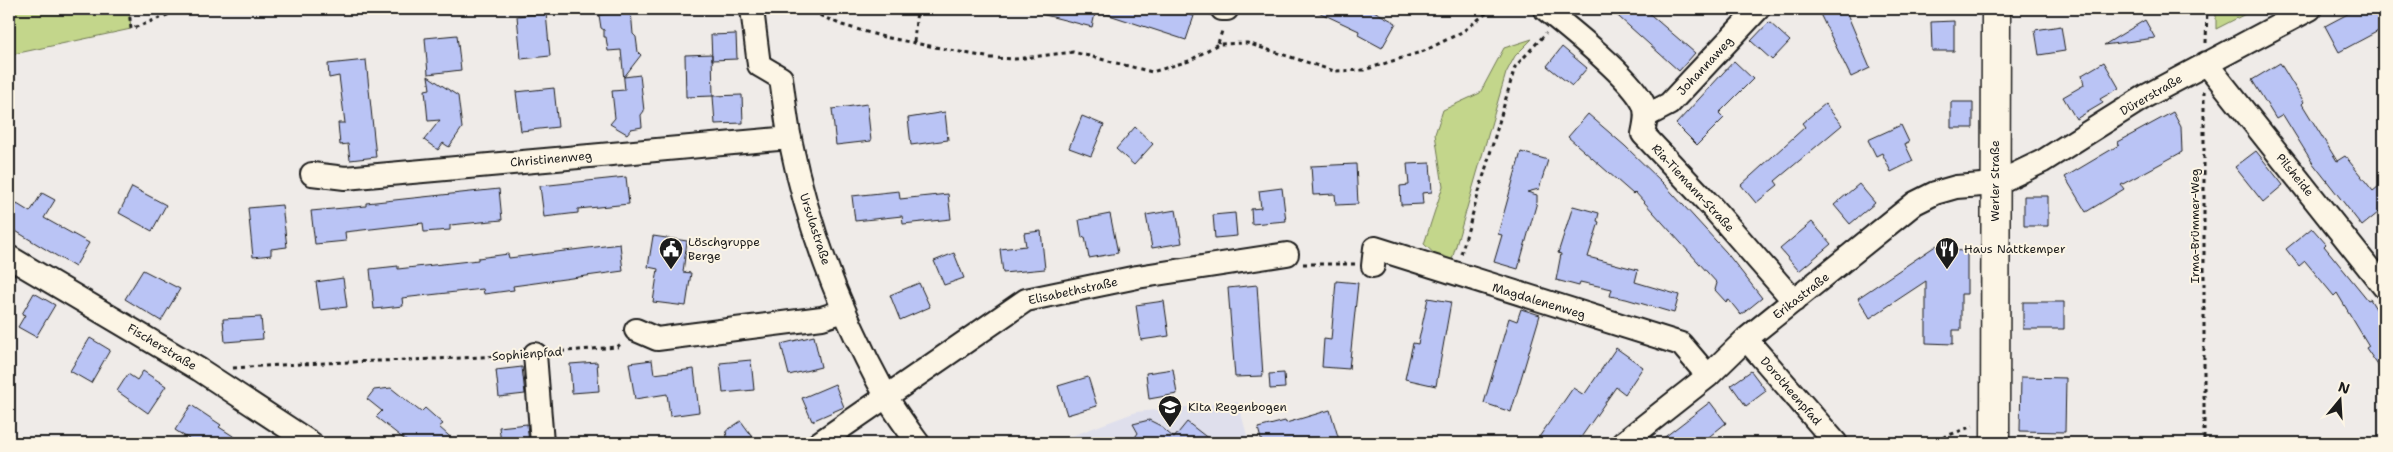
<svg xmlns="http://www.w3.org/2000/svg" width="2393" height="452" font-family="'Shantell Sans',sans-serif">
	<rect width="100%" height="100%" fill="#efebe8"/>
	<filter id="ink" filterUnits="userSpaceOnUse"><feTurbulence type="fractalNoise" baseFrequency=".02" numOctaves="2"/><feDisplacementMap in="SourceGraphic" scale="10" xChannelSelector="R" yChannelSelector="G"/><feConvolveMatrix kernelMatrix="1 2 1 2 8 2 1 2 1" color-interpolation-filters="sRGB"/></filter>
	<g filter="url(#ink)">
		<path fill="#dfdfec" d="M1238 402 1249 443H1053L1136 412Z"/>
		<path fill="#c3d68b" stroke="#707954" d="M9 9H129L131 29 9 55Z
			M2216 9H2255L2216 29Z
			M1532 39 1515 56 1506 73 1451 263 1441 260 1424 244 1443 186 1435 134 1443 110 1480 93 1504 48Z"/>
		<path fill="#bac4f5" stroke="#1c1c1c" d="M1042 9H1096L1092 27 1041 14Z
			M1101 9H1170L1194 16 1186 40 1100 12Z
			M1312 9H1370L1396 23 1382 48 1358 35 1359 31Z
			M1610 9H1644L1695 53 1679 71Z
			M1830 9H1845L1870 68 1851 77 1820 14Z
			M2357 9H2384V28L2339 52 2325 26Z
			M631 11 633 34 636 37 638 52 641 55 624 77 640 75 644 111 641 115 642 127 631 129 627 134 610 124 615 118 612 91 625 90 621 50 608 51 606 37H604V30L601 28 599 15Z
			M546 13 550 56 521 59 517 16Z
			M2145 20 2155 38 2104 45Z
			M1954 21V51H1932L1931 22Z
			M1769 22 1790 41 1772 60 1751 41Z
			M2061 26 2065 51 2039 55 2035 30Z
			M736 34 737 59 712 60 711 35Z
			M457 35 461 70 428 74 425 38Z
			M1562 47 1587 68 1572 86 1547 66Z
			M712 54 713 96 686 97 685 55Z
			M366 60 376 157 350 160 348 144 340 145 338 123H345L339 76 329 78 328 64Z
			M1734 61 1753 79 1719 113 1724 118 1697 145 1676 124Z
			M2104 62 2119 88 2100 99 2103 103 2076 119 2063 97 2084 85 2082 75Z
			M2280 63 2304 102 2302 104 2337 161 2345 156 2373 191 2384 182V208L2362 226 2312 162 2283 115 2276 119 2252 80Z
			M428 76 458 96 462 128 449 147 443 143 438 150 424 140 440 120 428 121 425 90 430 89Z
			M554 88 558 127 521 131 516 92Z
			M742 95 743 123 715 124 713 96Z
			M1951 102H1973V128H1951Z
			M867 104 871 141 836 145 832 109Z
			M1825 104 1842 125 1775 181 1778 185 1756 203 1741 185 1805 127 1802 123Z
			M945 112 948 140 911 145 908 118Z
			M2173 112 2181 127 2182 152 2121 185 2124 189 2086 212 2065 177 2119 145 2118 142Z
			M1588 114 1625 146 1663 183 1726 252 1762 298 1741 315 1729 300 1726 302 1715 290 1717 283 1635 192 1633 194 1568 137Z
			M1082 116 1104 125 1091 156 1069 148Z
			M1901 125 1909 142 1905 144 1913 161 1891 172 1882 153 1876 156 1868 140Z
			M1135 127 1153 144 1134 165 1116 149Z
			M2256 151 2283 185 2263 202 2235 167Z
			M1521 152 1548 160 1539 189 1527 192 1537 195V202L1518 269 1494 262 1502 235 1498 234Z
			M1430 163 1432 192 1422 193 1423 204 1401 205 1400 186 1409 185 1407 164Z
			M1356 164 1358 204 1336 205 1335 194 1313 195 1311 166Z
			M626 177 629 204 578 209V213L544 217 540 186Z
			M1859 184 1875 203 1850 224 1834 205Z
			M132 187 166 205 152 231 119 213Z
			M1282 188 1286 221 1252 224 1251 209 1261 208 1259 191Z
			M499 189 502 220 450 225V230L424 232 423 223 345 232 346 241 315 244 311 211 366 206V203Z
			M899 191 900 199 948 194 951 219 903 224 902 216 855 221 852 196Z
			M42 193 55 200 44 218 89 243 75 267 9 227V217L17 204 30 212Z
			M2024 196H2048V226H2024Z
			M282 205 287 247 271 249V255L253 257 248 208Z
			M1573 206 1599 213 1597 221 1599 222 1588 257 1638 270 1635 282 1679 295 1674 313 1626 299 1610 296 1612 289 1580 282 1579 286 1556 280 1561 254 1558 253Z
			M1176 210 1182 243 1152 248 1146 215Z
			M1235 213 1237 236 1215 238 1213 215Z
			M1110 214 1118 253 1089 258 1085 237 1082 238 1079 220Z
			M1812 222 1831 244 1799 271 1780 249Z
			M2312 228 2326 244 2324 246 2368 300 2370 299 2384 322V374L2366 348 2369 346 2337 293 2334 296 2305 261 2299 266 2286 249Z
			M1041 231 1045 269 1003 273 1000 249 1026 246 1024 233Z
			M653 236 687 241 683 272 691 273 686 306 653 302 658 269 648 267Z
			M620 244 623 271 513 286 514 290 484 294 483 289 402 298 403 306 374 309 370 269 398 266V269L478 260V258L508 254 509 258Z
			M1937 245 1940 250 1967 251V294H1961V330H1953V344L1926 343V281L1870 318 1858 298Z
			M954 253 964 278 944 285 934 261Z
			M143 270 180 289 161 321 125 299Z
			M343 278 347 307 320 310 316 282Z
			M1336 281 1358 283 1349 369 1322 367 1324 339 1331 340Z
			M919 283 930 307 900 320 890 295Z
			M1257 285 1263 376 1235 377 1228 288Z
			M34 293 55 305 36 337 18 327 25 315 22 314Z
			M1428 298 1451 302 1436 386 1405 379 1413 343 1418 344Z
			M1164 301 1169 336 1141 340 1136 305Z
			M2023 302H2064V329H2023Z
			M1521 309 1540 315 1511 412 1484 403 1509 318 1517 321Z
			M261 317 263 339 225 342 223 319Z
			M814 336 821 367 789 375 781 344Z
			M90 338 110 350 91 383 70 371Z
			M1616 348 1643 367 1625 394 1616 387 1577 443H1535L1573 388 1584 395Z
			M652 360 654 374 694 369 699 412 670 416 667 394 635 399 629 363Z
			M751 360 754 390 723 393 720 363Z
			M597 362 599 391 572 393 570 364Z
			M522 367 525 394 499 397 496 370Z
			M1173 369 1177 394 1149 399 1146 373Z
			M143 371 166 386 148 413 117 391 128 374 137 380Z
			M1751 371 1766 391 1746 406 1731 385Z
			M1284 373 1285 388 1270 389 1269 374Z
			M1088 377 1097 406 1067 415 1058 386Z
			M2021 377 2066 378 2065 432 2020 431Z
			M835 384 844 407 812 421 802 398Z
			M391 388 421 412 425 408 443 424 439 427 457 443H409L376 417 382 411 367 399 374 390Z
			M1710 402 1726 423 1710 436 1700 443H1657Z
			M191 405 221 425 219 427 244 443H195L175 430Z
			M1330 410 1340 443H1262L1258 428 1285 421 1286 423Z
			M1149 420 1159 425 1174 438 1187 422 1214 443H1131L1138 433 1133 424Z
			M741 421 757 443H728L726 431Z
			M527 424 529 443H501L499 427Z"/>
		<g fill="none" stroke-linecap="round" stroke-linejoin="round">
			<g stroke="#1c1c1c" stroke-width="26">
				<path id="minor" d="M752 9 759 65 781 78C784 98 786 119 790 139 808 228 842 316 886 396 895 412 907 428 918 443
					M1222 9H1227
					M1545 9C1570 29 1629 76 1643 103 1648 113 1645 124 1643 134L1711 206 1794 301
					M2206 63 2384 287
					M1646 116 1669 104 1758 9
					M312 174 345 178 790 138
					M9 257 200 370 311 443
					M1373 266 1375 248 1681 344 1708 376
					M636 330 657 339 822 318 844 311
					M1746 339 1836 443
					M535 354 542 443
					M819 443 1026 300 1137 277 1287 254
					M1623 443 1708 376 1746 339 1915 203 1935 193 1956 187 1995 184 2043 161 2146 96 2310 9"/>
			</g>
			<g stroke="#1c1c1c" stroke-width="31">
				<path id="major" d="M1995 443 1996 9"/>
			</g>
			<path stroke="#1c1c1c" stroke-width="3" stroke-dasharray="4 4" stroke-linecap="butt" d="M129 9 131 29 183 9
				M805 9 842 25 884 37 991 58 1015 59 1073 52 1152 72 1189 61 1218 44 1247 43 1334 71 1364 70 1424 51 1462 32 1492 9
				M914 42 917 9
				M1218 43 1223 28
				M2206 43 2207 9
				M2204 91V443
				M1461 254 1515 67 1546 33
				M1303 264H1355
				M553 352 617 347 622 343
				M233 368C328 361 422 361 517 355
				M1928 443 1973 426"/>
			<use href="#minor" stroke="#fcf5e5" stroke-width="22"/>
			<use href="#major" stroke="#fcf5e5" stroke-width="28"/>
		</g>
	</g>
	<defs>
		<g id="civic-pin" transform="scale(1.25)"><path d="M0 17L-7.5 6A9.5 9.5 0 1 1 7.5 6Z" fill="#1c1c1c" stroke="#fcf5e5"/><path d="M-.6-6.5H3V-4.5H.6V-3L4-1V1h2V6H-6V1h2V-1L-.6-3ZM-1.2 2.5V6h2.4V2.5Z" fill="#fff"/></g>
		<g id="restaurant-pin" transform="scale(1.25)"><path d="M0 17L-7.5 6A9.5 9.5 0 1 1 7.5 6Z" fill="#1c1c1c" stroke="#fcf5e5"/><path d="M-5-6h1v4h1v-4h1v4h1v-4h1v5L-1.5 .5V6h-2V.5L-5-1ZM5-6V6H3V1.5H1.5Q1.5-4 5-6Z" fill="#fff"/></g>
		<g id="school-pin" transform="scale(1.25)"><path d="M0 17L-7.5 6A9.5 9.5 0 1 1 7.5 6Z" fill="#1c1c1c" stroke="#fcf5e5"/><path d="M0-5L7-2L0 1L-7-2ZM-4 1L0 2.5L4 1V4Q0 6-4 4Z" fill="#fff"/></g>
	</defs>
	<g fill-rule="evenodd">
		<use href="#civic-pin" x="671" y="249"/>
		<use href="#restaurant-pin" x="1947" y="249"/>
		<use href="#school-pin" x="1170" y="407"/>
	</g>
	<g text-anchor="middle" stroke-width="4" stroke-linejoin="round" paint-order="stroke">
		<g font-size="12" fill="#1c1c1c" stroke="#fcf5e5">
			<text transform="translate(1705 66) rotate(-47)" y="4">Johannaweg</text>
			<text transform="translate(2151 95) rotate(-30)" y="4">Dürerstraße</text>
			<text transform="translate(551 159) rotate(-5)" y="4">Christinenweg</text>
			<text transform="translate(2295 175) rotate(51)" y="4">Pilsheide</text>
			<text transform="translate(1995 181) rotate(-90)" y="4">Werler Straße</text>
			<text transform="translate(1693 188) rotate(47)" y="4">Ria-Tiemann-Straße</text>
			<text transform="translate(2195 226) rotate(-90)" y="4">Irma-Brümmer-Weg</text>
			<text transform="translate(815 229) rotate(72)" y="4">Ursulastraße</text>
			<text transform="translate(1073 291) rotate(-12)" y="4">Elisabethstraße</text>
			<text transform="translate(1801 296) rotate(-38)" y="4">Erikastraße</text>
			<text transform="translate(1539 301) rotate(17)" y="4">Magdalenenweg</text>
			<text transform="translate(162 347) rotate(31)" y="4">Fischerstraße</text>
			<text transform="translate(527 354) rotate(-4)" y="4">Sophienpfad</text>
			<text transform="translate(1791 391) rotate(49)" y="4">Dorotheenpfad</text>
		</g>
		<g font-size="12" fill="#1c1c1c" stroke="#fcf5e5" text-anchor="start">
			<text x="688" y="246">Löschgruppe<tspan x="688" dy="14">Berge</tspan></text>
			<text x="1964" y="253">Haus Nattkemper</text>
			<text x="1188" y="411">Kita Regenbogen</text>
		</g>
	</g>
	<rect width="2393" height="452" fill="none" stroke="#fcf5e5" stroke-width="30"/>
	<rect x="15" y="15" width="2363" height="422" fill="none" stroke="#1c1c1c" stroke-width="2" filter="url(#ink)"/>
	<g transform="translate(2340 400) rotate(18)" stroke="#fcf5e5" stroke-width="4" paint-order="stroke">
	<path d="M0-4L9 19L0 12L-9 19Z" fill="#1c1c1c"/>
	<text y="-8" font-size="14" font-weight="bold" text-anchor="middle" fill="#1c1c1c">N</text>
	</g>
</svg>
